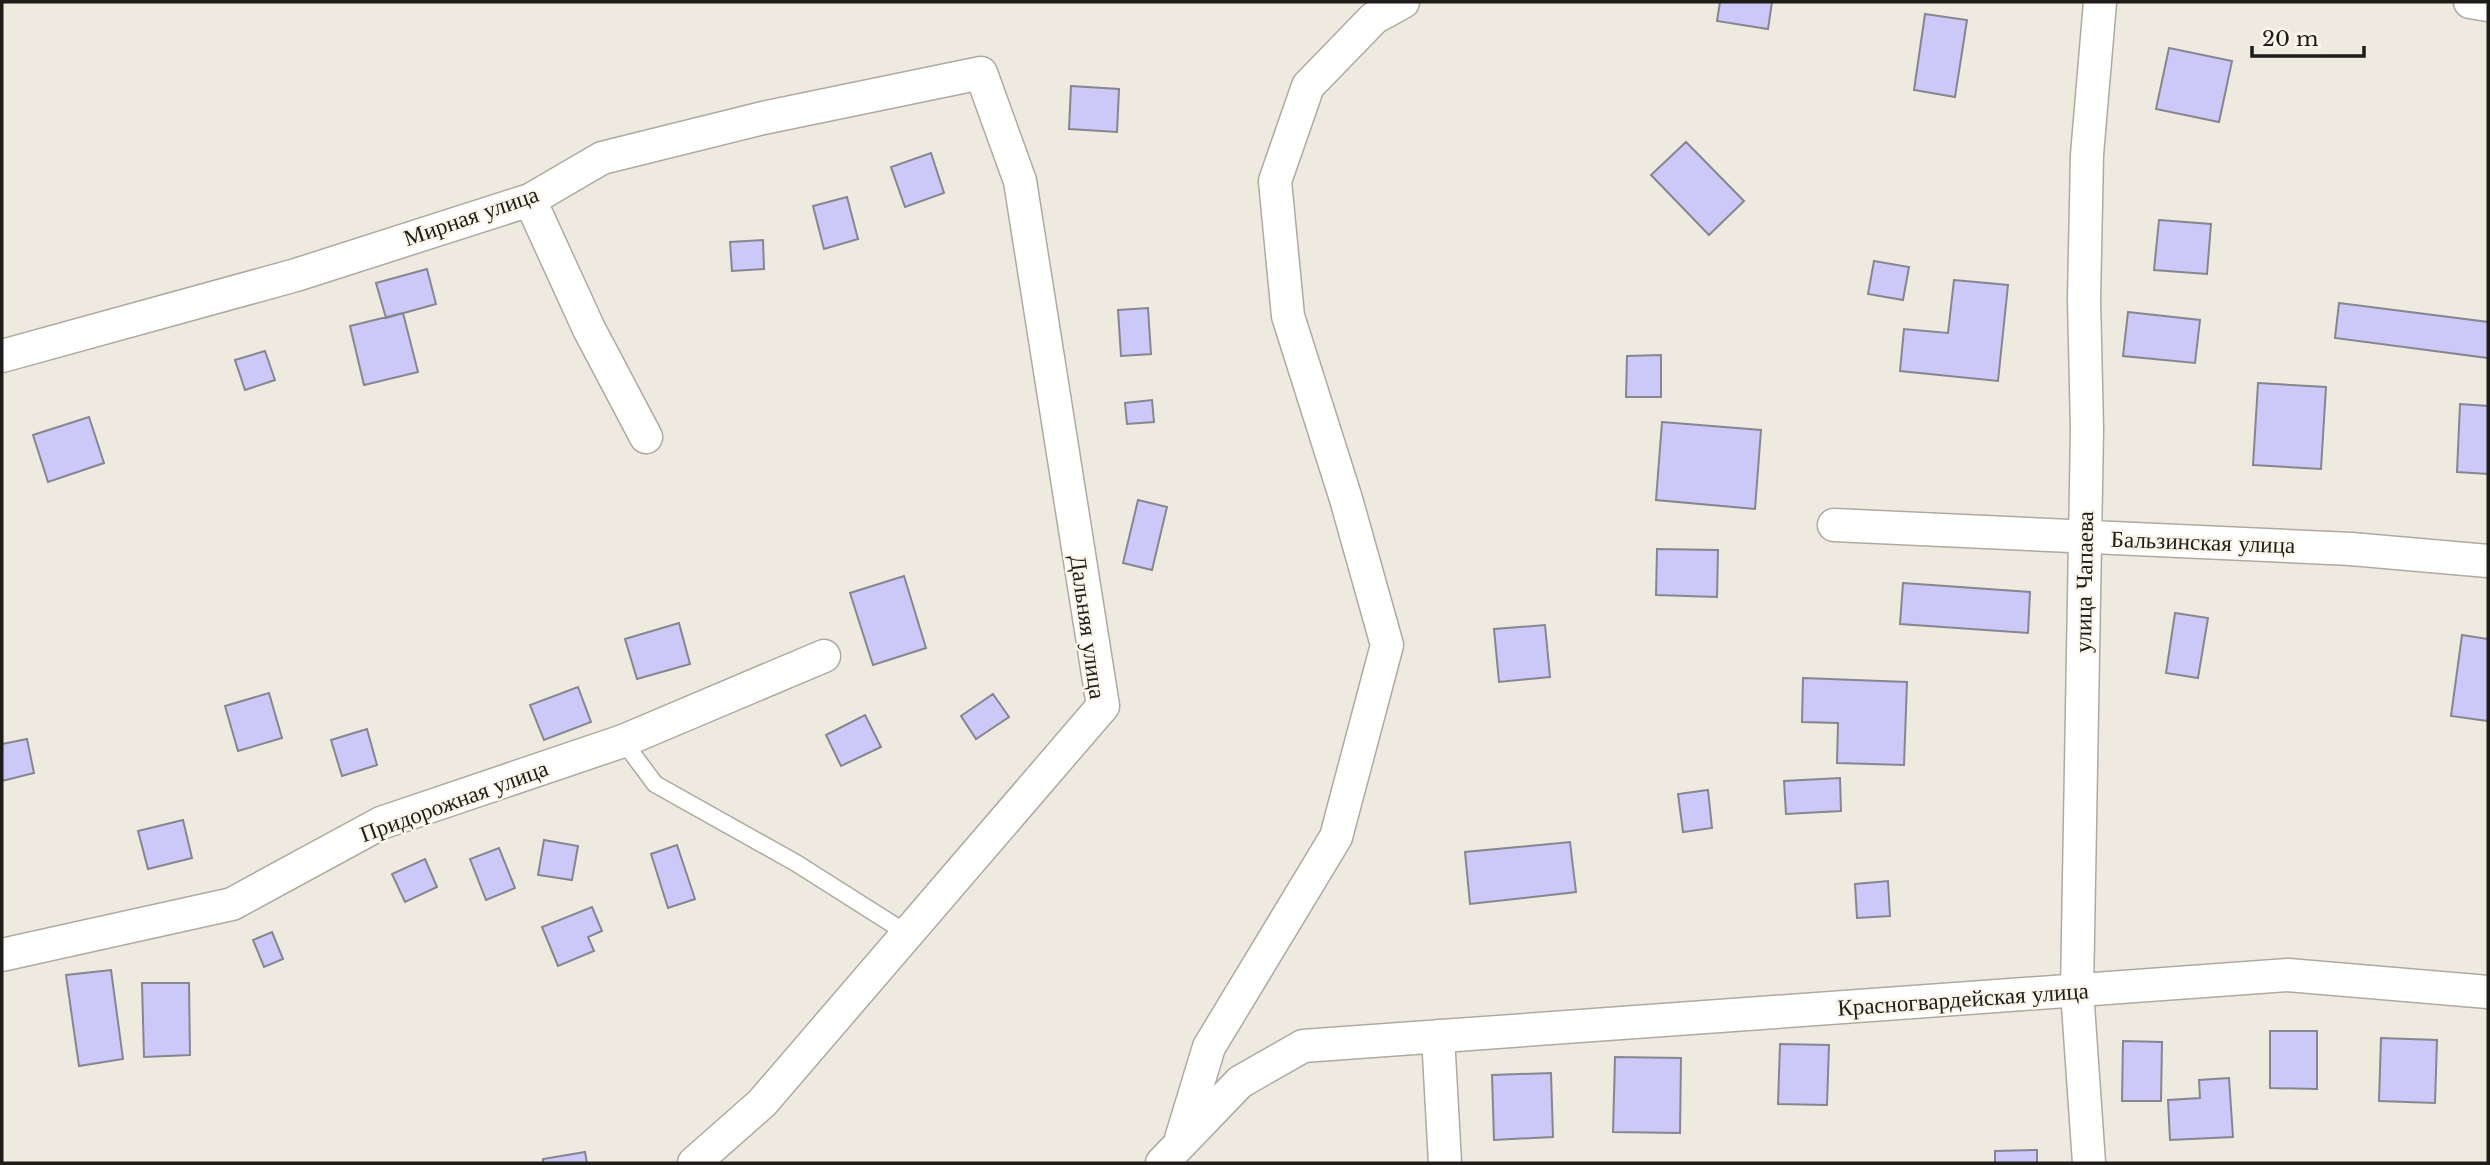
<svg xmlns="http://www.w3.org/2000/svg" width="2490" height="1165" font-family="'Libre Baskerville',serif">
	<rect width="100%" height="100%" fill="#efeadf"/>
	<path fill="#ccc8f8" stroke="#868691" stroke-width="2" d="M1720 2H1772L1768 29 1717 21Z
		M1925 14 1967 20 1955 97 1914 90Z
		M2169 48 2232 61 2219 122 2156 109Z
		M1071 86 1119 89 1117 132 1069 129Z
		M1686 142 1744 201 1709 235 1651 175Z
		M931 153 944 193 905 207 891 167Z
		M847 197 858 239 824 249 813 206Z
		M2159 220 2211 224 2207 274 2154 270Z
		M763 240 764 269 732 271 730 242Z
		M1874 261 1909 267 1903 300 1868 294Z
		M427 269 436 304 386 318 376 283Z
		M1954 280 2008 285 1998 381 1900 371 1904 329 1948 333Z
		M2339 303 2488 322V358L2335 338Z
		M1148 308 1151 354 1121 356 1118 310Z
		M2128 312 2200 320 2195 363 2123 356Z
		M403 313 418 372 364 385 350 326Z
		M265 351 275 380 245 390 235 360Z
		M1661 355V397H1626L1627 356Z
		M2258 383 2326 387 2321 469 2253 465Z
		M1152 400 1154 422 1127 424 1125 403Z
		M2460 404 2488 406V474L2457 472Z
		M89 417 104 463 48 482 33 435Z
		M1662 422 1761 430 1755 509 1656 500Z
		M1138 500 1167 507 1152 570 1123 563Z
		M1657 549 1718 550 1717 597 1656 595Z
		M904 576 926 648 873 665 850 593Z
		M1903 583 2030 592 2028 633 1900 624Z
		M2175 613 2208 618 2198 678 2166 673Z
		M679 623 690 664 637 679 625 639Z
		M1545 625 1550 677 1499 682 1494 629Z
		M2462 635 2488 639V721L2451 716Z
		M1803 678 1907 682 1904 765 1837 763 1838 723 1802 722Z
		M578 687 591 722 544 740 530 705Z
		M269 693 282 738 238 751 225 706Z
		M993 694 1009 717 976 739 961 716Z
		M865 715 881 747 841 766 826 735Z
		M367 729 377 765 342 776 331 740Z
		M27 739 34 773 2 781V744Z
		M1840 778 1841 811 1786 814 1784 781Z
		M1708 790 1712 828 1683 832 1678 794Z
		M183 820 192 858 148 869 138 831Z
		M544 840 578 846 572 880 538 875Z
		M1570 842 1576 892 1470 904 1465 852Z
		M677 845 695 899 668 908 651 854Z
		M499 848 515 888 486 900 470 859Z
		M425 859 437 887 405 902 392 874Z
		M1888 881 1890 916 1857 918 1855 884Z
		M592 907 602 931 588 937 594 951 558 966 542 927Z
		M272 932 283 959 264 967 253 940Z
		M111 970 123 1059 79 1066 66 975Z
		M142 983H189L190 1055 144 1057Z
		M2270 1031H2317V1089L2270 1088Z
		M2381 1038 2437 1040 2435 1103 2379 1101Z
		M2123 1041 2162 1042 2161 1101H2122Z
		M1780 1044 1829 1045 1827 1105 1778 1104Z
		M1615 1057 1681 1058 1680 1133 1613 1132Z
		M1551 1073 1553 1137 1494 1140 1492 1075Z
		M2229 1078 2233 1137 2170 1140 2168 1100 2200 1098 2199 1080Z
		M2037 1150V1163H1995V1151Z
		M585 1152 587 1163H543V1159Z"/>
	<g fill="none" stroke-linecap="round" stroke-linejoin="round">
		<g stroke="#aeaaa0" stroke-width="19">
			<path id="service" d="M623 741 655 784 796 863 908 934"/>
		</g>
		<g stroke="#aeaaa0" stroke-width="35">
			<path id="minor" d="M2470 2 2488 5
				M530 200 589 329 646 437
				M2 356 296 275 530 200 602 158 763 118 981 73 1020 181 1103 706 762 1103 694 1163
				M1834 525 2351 549 2488 561
				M2 955 232 904 381 823 623 741 824 656
				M1438 1036 1445 1163
				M1181 1139 1209 1047 1336 837 1387 645 1346 499 1288 316 1275 181 1308 86 1374 18 1403 2
				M1162 1163 1240 1082 1303 1046 2288 975 2488 992
				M2089 1163 2077 991 2087 429 2084 299 2087 155 2100 2"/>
		</g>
		<use href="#service" stroke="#fff" stroke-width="16"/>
		<use href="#minor" stroke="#fff" stroke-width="32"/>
	</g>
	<g text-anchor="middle" stroke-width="5" stroke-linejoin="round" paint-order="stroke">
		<g font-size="23" fill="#1e1c18" stroke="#fcf7ec">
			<text transform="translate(471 216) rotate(-19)" y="8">Мирная улица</text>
			<text transform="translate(2203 542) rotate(2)" y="8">Бальзинская улица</text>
			<text transform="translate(2084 582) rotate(-89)" y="8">улица Чапаева</text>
			<text transform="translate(1088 627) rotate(82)" y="8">Дальняя улица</text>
			<text transform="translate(454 801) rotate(-20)" y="8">Придорожная улица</text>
			<text transform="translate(1963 999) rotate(-4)" y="8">Красногвардейская улица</text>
		</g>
	</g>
	<rect width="2490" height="1165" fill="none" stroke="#1e1c18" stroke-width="7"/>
	<path d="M2252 46v10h112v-10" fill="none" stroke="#1e1c18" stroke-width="3.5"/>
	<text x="2262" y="46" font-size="21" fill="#1e1c18" stroke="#fcf7ec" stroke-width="5" paint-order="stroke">20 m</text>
</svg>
